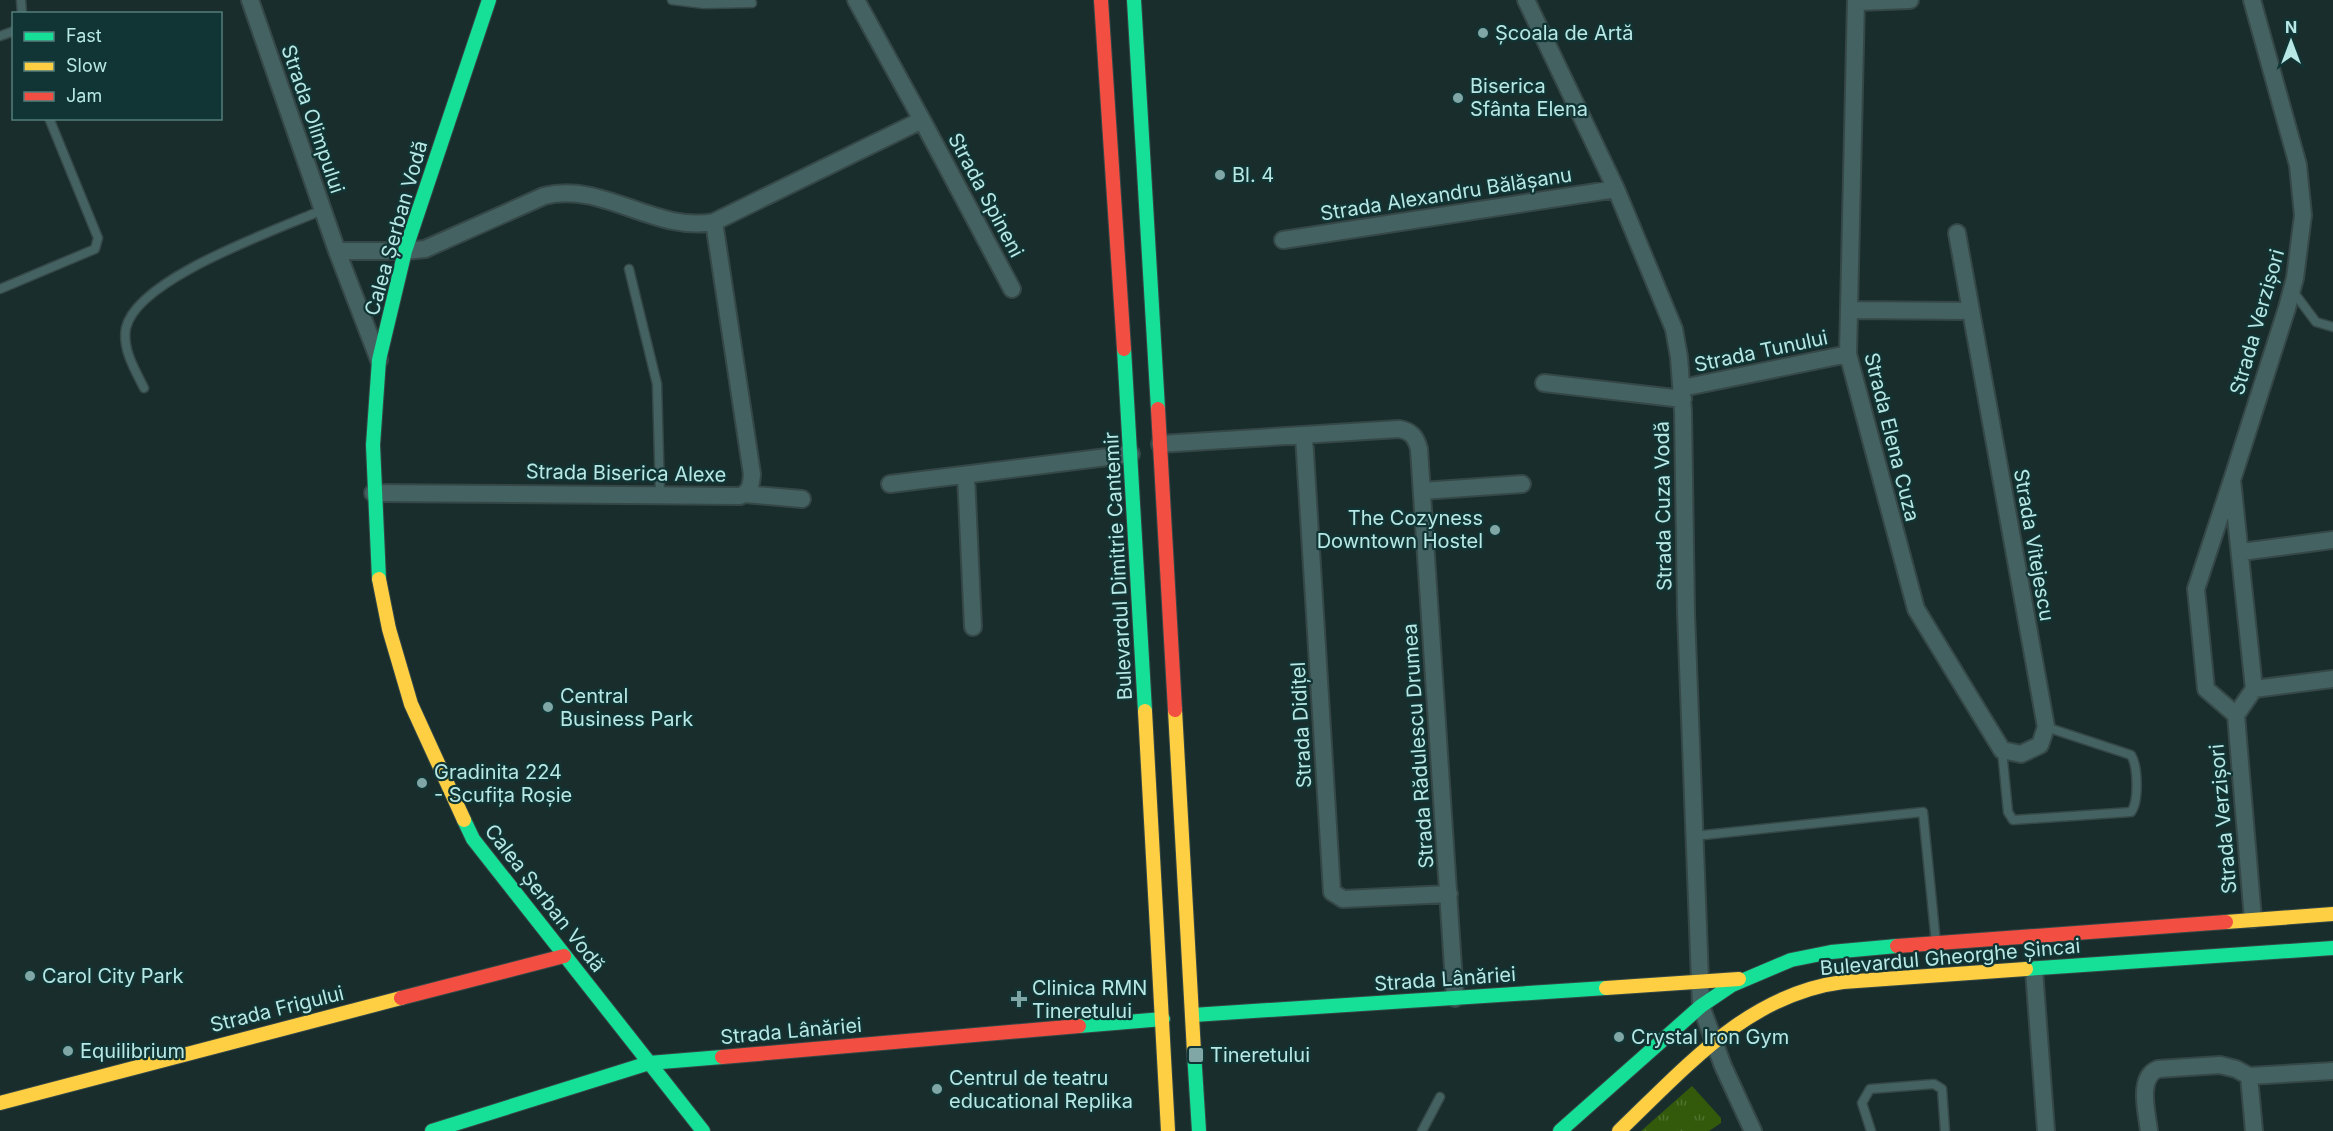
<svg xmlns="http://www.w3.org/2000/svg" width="2333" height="1131" font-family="Inter,sans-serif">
	<defs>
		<pattern id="park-tufts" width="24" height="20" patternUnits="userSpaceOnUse" patternTransform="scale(1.5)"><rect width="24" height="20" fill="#335a0b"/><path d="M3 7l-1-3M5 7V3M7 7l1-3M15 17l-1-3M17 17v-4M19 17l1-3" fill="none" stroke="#4e722f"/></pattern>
	</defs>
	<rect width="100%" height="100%" fill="#192d2c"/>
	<path fill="url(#park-tufts)" d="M1692 1086 1721 1118V1123L1709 1131H1641Z"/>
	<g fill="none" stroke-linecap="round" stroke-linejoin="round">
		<g stroke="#354847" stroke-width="11">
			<path id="lane" d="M21 0 22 14
				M672 0 704 4 752 3
				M0 36 14 31
				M629 269 657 384 660 495
				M0 289 95 249 98 238 49 118
				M2292 290 2316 322 2333 327
				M144 388C135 370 122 349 126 328 137 278 277 230 322 210
				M2002 750 2008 812 2013 820 2131 812C2139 802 2138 766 2131 755L2046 727
				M1694 836 1923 812 1936 943
				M1422 1131 1440 1097
				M1871 1131 1862 1103 1870 1089 1934 1084 1942 1089 1945 1131"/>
		</g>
		<g stroke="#354847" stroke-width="20">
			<path id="street" d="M250 0 337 251 379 360
				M1526 0 1616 189 1674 329 1679 357 1683 411 1686 613 1701 1006 1723 1066 1753 1131
				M1856 0 1848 354 1916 609 2002 750 2021 754 2040 745 2046 727 1957 233
				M1857 2 1910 0
				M922 120 1012 289
				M1283 240 1616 189
				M337 251H405L425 249 544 196C603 181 654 233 714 222L922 120 856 0
				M1849 310 1971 311
				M1544 383 1683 399
				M1682 388 1848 354
				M1304 436 1332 892 1343 899 1449 894
				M1160 444 1399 429C1411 431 1416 437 1419 449L1455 998
				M966 475 973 627
				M2232 480 2287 308 2295 278 2303 215 2298 165 2252 0
				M890 484 1131 454
				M1422 491 1522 484
				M373 493 740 496C751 492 751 484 752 474L714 222
				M745 494 802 499
				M2241 552 2333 540
				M2254 689 2333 679
				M2236 715 2206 689 2196 589 2232 480 2254 689 2236 715 2253 919
				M2034 970 2046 1131
				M2249 1076 2254 1131
				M2149 1131C2147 1113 2137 1077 2158 1069L2220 1065 2236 1069 2249 1076 2333 1071"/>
		</g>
		<g stroke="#354847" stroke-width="16">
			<path id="fast" d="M1134 0 1158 409
				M1124 349 1145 711
				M379 579 373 445 379 360 405 251 489 0
				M464 820 473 839 703 1131
				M2026 969 2333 948
				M1193 1015 1606 988
				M1079 1026 1163 1019
				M1194 1052 1199 1131
				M432 1131 649 1063 722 1057
				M1560 1131 1701 1006 1732 985 1791 960 1831 952 1897 946"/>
		</g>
		<g stroke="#354847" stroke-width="16">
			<path id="slow" d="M379 579 389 629 411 704 464 820
				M1175 710 1194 1052
				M1145 711 1168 1131
				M2226 922 2333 914
				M1606 988 1739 979
				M0 1103 401 998
				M1619 1131C1684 1069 1748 994 1843 982L2026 969"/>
		</g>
		<g stroke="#354847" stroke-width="16">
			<path id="jam" d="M1101 0 1124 349
				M1158 409 1175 710
				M1897 946 2226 922
				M401 998 564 956
				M722 1057 1079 1026"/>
		</g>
		<use href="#lane" stroke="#446261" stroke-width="8"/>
		<use href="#street" stroke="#446261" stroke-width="16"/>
		<use href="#fast" stroke="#16e098" stroke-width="14"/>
		<use href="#slow" stroke="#ffcf43" stroke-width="14"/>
		<use href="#jam" stroke="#f24e42" stroke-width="14"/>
	</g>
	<g fill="#80a7a5" stroke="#113534" stroke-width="2">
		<circle cx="1483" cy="33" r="6"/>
		<circle cx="1458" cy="98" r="6"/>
		<circle cx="1220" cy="175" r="6"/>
		<circle cx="1495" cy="530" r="6"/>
		<circle cx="548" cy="707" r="6"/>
		<circle cx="422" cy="783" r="6"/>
		<circle cx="30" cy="976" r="6"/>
		<path d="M1016 990h6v6h6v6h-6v6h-6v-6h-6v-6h6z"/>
		<circle cx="1619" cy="1037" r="6"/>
		<circle cx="68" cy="1051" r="6"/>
		<rect x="1188" y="1047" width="16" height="16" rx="3"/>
		<circle cx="937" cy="1089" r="6"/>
	</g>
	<g text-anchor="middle" stroke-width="4.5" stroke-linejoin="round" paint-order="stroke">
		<g font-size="20" fill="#b7e8e6" stroke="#113534" text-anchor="start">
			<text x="1495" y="40">Școala de Artă</text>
			<text x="1470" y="93">Biserica<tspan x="1470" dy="23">Sfânta Elena</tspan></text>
			<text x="1232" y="182">Bl. 4</text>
			<text x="1483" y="525" text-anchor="end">The Cozyness<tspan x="1483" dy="23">Downtown Hostel</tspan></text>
			<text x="560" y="703">Central<tspan x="560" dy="23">Business Park</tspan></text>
			<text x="434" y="779">Gradinita 224<tspan x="434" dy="23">- Scufița Roșie</tspan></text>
			<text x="42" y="983">Carol City Park</text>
			<text x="1032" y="995">Clinica RMN<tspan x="1032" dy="23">Tineretului</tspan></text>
			<text x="1631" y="1044">Crystal Iron Gym</text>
			<text x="80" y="1058">Equilibrium</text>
			<text x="1210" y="1062">Tineretului</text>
			<text x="949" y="1085">Centrul de teatru<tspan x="949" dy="23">educational Replika</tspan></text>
		</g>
		<g font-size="20" fill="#b7e8e6" stroke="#113534">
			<text transform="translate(313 119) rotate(71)" y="7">Strada Olimpului</text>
			<text transform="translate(1446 194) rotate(-9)" y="7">Strada Alexandru Bălășanu</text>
			<text transform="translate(986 195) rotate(62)" y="7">Strada Spineni</text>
			<text transform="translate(396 228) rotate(-74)" y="7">Calea Șerban Vodă</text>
			<text transform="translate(2257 322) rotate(-74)" y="7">Strada Verzișori</text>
			<text transform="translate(1761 351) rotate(-12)" y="7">Strada Tunului</text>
			<text transform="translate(1892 437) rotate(76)" y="7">Strada Elena Cuza</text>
			<text transform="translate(626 473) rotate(1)" y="7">Strada Biserica Alexe</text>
			<text transform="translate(1663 506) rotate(-91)" y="7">Strada Cuza Vodă</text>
			<text transform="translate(2034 545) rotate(80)" y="7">Strada Vitejescu</text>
			<text transform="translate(1118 566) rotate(-93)" y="7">Bulevardul Dimitrie Cantemir</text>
			<text transform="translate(1301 725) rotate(-93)" y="7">Strada Didițel</text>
			<text transform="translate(1418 746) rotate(-94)" y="7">Strada Rădulescu Drumea</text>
			<text transform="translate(2223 819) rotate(-95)" y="7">Strada Verzișori</text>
			<text transform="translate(545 898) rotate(52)" y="7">Calea Șerban Vodă</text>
			<text transform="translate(1950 957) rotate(-5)" y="7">Bulevardul Gheorghe Șincai</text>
			<text transform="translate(1445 979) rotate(-4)" y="7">Strada Lânăriei</text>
			<text transform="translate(277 1009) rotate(-14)" y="7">Strada Frigului</text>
			<text transform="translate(791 1031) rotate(-5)" y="7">Strada Lânăriei</text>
		</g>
	</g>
	<rect x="12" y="12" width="210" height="108" fill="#113534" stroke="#537d7b" stroke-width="1.5"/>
	<rect x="24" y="32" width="30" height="9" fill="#16e098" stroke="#537d7b" stroke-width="1.5"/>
	<text x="66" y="42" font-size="18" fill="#b7e8e6">Fast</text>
	<rect x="24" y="62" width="30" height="9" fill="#ffcf43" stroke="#537d7b" stroke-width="1.5"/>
	<text x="66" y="72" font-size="18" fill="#b7e8e6">Slow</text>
	<rect x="24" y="92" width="30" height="9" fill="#f24e42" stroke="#537d7b" stroke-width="1.5"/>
	<text x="66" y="102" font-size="18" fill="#b7e8e6">Jam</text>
	<g transform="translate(2291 42)" stroke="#113534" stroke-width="4.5" paint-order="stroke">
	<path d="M0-4.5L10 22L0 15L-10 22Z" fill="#b7e8e6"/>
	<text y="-9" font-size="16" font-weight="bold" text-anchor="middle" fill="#b7e8e6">N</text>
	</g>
</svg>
